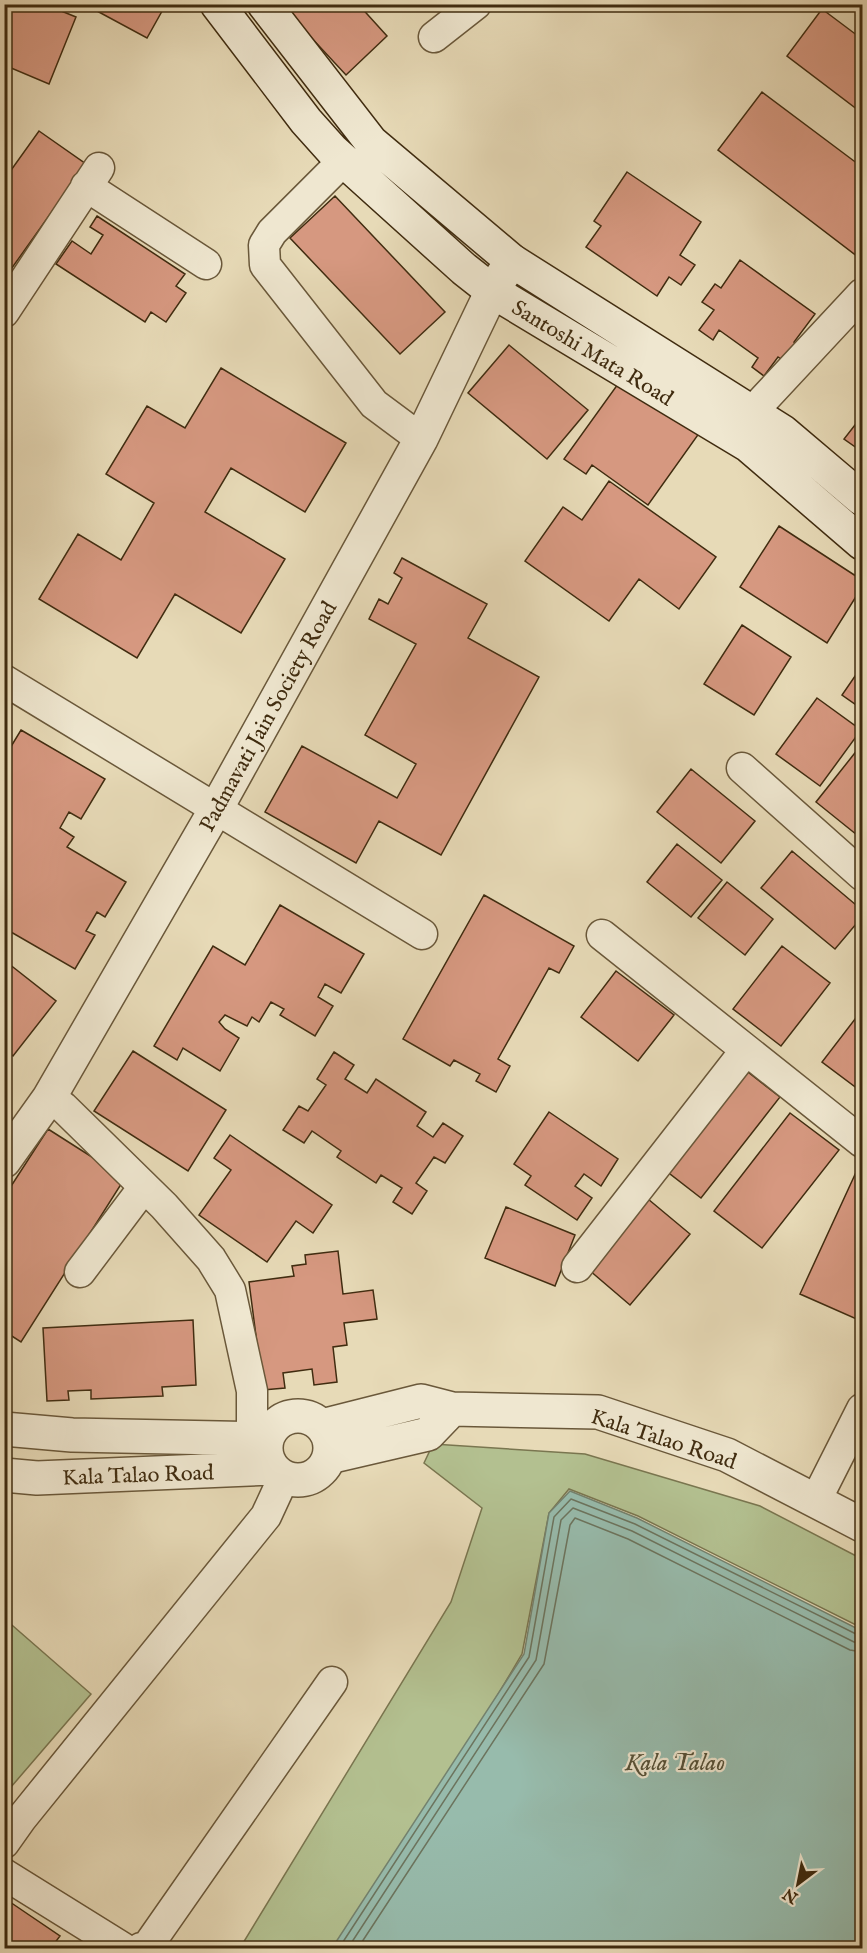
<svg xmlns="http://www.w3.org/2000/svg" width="867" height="1953" font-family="'IM FELL English',serif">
	<rect width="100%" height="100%" fill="#e7dab7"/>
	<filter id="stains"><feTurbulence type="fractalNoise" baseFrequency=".00333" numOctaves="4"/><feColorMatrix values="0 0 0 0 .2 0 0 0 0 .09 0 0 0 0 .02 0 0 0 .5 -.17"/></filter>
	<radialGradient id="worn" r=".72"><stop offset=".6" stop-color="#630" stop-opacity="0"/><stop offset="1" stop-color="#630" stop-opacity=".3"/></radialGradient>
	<path fill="#b3c090" stroke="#7a7650" stroke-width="1.5" d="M433 1444 585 1454 760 1506 862 1559V1628L638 1516 569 1489 549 1513 522 1654 490 1708 337 1948H240L451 1602 482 1508 424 1463Z
		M5 1619 91 1694 5 1794Z"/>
	<path fill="#97bbac" stroke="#74826e" stroke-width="1.5" d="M570 1491 637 1518 862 1631V1948H332L524 1654 549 1513Z"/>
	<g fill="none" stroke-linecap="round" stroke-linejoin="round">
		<path stroke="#6c745e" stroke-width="1.5" d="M339 1948 529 1657 554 1517 571 1499 635 1524 858 1635H862
			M348 1948 536 1660 561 1520 573 1508 632 1531 854 1642 862 1643
			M358 1948 544 1664 570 1525 575 1518 628 1539 850 1650 862 1652"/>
	</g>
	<path fill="#d69880" stroke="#402c10" stroke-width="1.5" d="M4 4H44L76 17 49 84 4 65Z
		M84 4H166L147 38Z
		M280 4H358L387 36 346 75Z
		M822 9 862 39V113L787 56Z
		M762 92 862 167V260L718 150Z
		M39 131 86 164 4 279V180Z
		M627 172 701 222 680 255 695 265 681 285 669 277 657 296 586 247 601 226 594 221Z
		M335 196 445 312 400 354 290 238Z
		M97 216 185 274 176 286 186 293 166 322 151 312 145 322 56 264 72 241 91 254 103 235 90 227Z
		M740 260 815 314 794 342 803 349 791 366 778 357 764 376 752 367 758 358 719 330 713 340 699 330 714 310 702 302 715 284 721 288Z
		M509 345 588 410 547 459 468 393Z
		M221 368 346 443 305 512 231 468 205 512 285 559 241 633 175 594 137 658 39 599 78 534 121 560 154 503 106 474 147 406 185 428Z
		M623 377 700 432 648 505 592 465 586 474 564 459Z
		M862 416V449L861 451 844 439Z
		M609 481 716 557 679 609 639 579 609 621 525 561 563 507 582 520Z
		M779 526 862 580V587L827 643 740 587Z
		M402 558 487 604 468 638 539 677 441 855 379 821 356 863 265 812 302 746 397 798 416 764 365 735 416 644 369 619 379 599 388 604 402 578 394 573Z
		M742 625 791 657 754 715 704 684Z
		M862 666V709L842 695Z
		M817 698 861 730 820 786 776 754Z
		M21 730 105 779 81 819 69 812 60 828 74 837 67 847 126 882 105 917 97 912 86 931 95 935 75 969 4 928V791L11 780 4 777V758Z
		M862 744V839L816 802Z
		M691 769 755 821 721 863 657 812Z
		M677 844 722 880 691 917 647 882Z
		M792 851 862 910V917L835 949 761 888Z
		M727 882 773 919 745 955 698 918Z
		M484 895 574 946 559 973 549 968 498 1059 510 1066 496 1092 476 1081 480 1074 454 1060 450 1066 403 1039Z
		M280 905 364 954 341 993 325 984 318 997 333 1006 315 1036 280 1015 284 1009 271 1002 259 1022 252 1017 247 1026 225 1015 219 1022 225 1029 239 1038 220 1071 183 1048 177 1060 154 1046 213 946 245 965Z
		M782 946 830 983 781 1046 733 1009Z
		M4 960 56 1001 13 1056 4 1049Z
		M616 971 674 1015 638 1061 581 1017Z
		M862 1010V1092L822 1062Z
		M133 1051 226 1110 188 1171 94 1111Z
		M334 1052 354 1065 345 1079 367 1093 376 1079 426 1112 417 1126 433 1137 443 1123 463 1136 445 1163 434 1157 416 1183 427 1191 412 1214 393 1202 402 1188 381 1175 376 1183 337 1157 341 1151 312 1131 304 1143 283 1130 299 1106 308 1111 326 1085 317 1079Z
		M744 1069 780 1097 701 1198 665 1170Z
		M549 1112 618 1159 601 1186 584 1174 575 1186 592 1198 577 1220 525 1185 531 1176 514 1164Z
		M790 1113 839 1150 762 1248 714 1211Z
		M48 1129 125 1178 21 1342 4 1331V1197Z
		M230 1135 332 1205 313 1233 296 1221 267 1262 199 1215 231 1170 214 1158Z
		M858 1168 862 1170V1317L861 1321 800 1294Z
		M648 1199 690 1234 630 1305 589 1270Z
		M506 1207 575 1235 555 1286 485 1258Z
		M338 1251 343 1294 373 1290 377 1319 344 1323 347 1345 333 1347 337 1382 314 1385 312 1369 283 1373 285 1388 263 1390 249 1282 294 1276 292 1266 306 1264 305 1255Z
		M193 1320 196 1385 162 1387 163 1396 91 1399V1390L68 1391 69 1400 47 1401 43 1328Z
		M10 1902 60 1936 51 1948H4V1911Z"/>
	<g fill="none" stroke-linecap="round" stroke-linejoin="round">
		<g stroke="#6a583a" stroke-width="33">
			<path id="minor" d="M434 37 476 4
				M343 161 272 232 264 245 265 265 374 404 421 439
				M86 186 206 264
				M4 312 99 168
				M752 412 862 294
				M4 680 422 934
				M742 768 862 875
				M602 935 862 1142
				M49 1098 63 1107 164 1206 211 1259 230 1290 252 1391V1438
				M577 1267 746 1050
				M80 1272 144 1187
				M816 1500 862 1409
				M4 1843 21 1819 266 1516 284 1477
				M4 1874 123 1948
				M141 1948 147 1947 332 1682"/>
		</g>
		<g stroke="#6a583a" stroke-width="36">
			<path id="tertiary" d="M4 1161 49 1098 216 809 421 439 492 291 512 261
				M266 1448a32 32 0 1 1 64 0a32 32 0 1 1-64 0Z
				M322 1426 421 1401 452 1409 598 1412 727 1455 862 1525
				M4 1429 72 1435 267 1439
				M329 1457 428 1434 452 1409
				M4 1475 37 1478 272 1468"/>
		</g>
		<g stroke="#402c10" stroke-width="36">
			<path id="secondary" d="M217 4 306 121 332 150 464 269 492 291 748 445 862 543
				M264 4 371 142 512 261 783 432 862 499"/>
		</g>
		<use href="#minor" stroke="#efe7d0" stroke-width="30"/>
		<use href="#tertiary" stroke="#efe7d0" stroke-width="33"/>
		<use href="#secondary" stroke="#efe7d0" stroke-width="33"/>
	</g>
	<g text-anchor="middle" stroke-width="4.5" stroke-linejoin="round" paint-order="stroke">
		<g font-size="22" fill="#402c10" stroke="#efe7d0">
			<text transform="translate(593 352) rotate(31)" y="8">Santoshi Mata Road</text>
			<text transform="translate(267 716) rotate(-61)" y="8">Padmavati Jain Society Road</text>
			<text transform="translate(664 1438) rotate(18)" y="8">Kala Talao Road</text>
			<text transform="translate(138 1474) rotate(-2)" y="8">Kala Talao Road</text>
		</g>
		<g font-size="24" font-style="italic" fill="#565037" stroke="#efe7d0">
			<text x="675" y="1770">Kala Talao</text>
		</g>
	</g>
	<rect width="867" height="1953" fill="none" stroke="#e7dab7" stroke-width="24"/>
	<rect x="6" y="6" width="855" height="1941" fill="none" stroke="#402c10" stroke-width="3"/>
	<rect x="12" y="12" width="843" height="1929" fill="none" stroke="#402c10" stroke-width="1.5"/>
	<g transform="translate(798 1884) rotate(212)" stroke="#efe7d0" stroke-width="4.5" paint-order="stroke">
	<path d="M0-4.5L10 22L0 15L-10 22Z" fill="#402c10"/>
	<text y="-9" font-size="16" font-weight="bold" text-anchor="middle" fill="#402c10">N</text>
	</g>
	<rect width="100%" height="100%" filter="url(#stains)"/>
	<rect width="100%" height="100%" fill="url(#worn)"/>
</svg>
